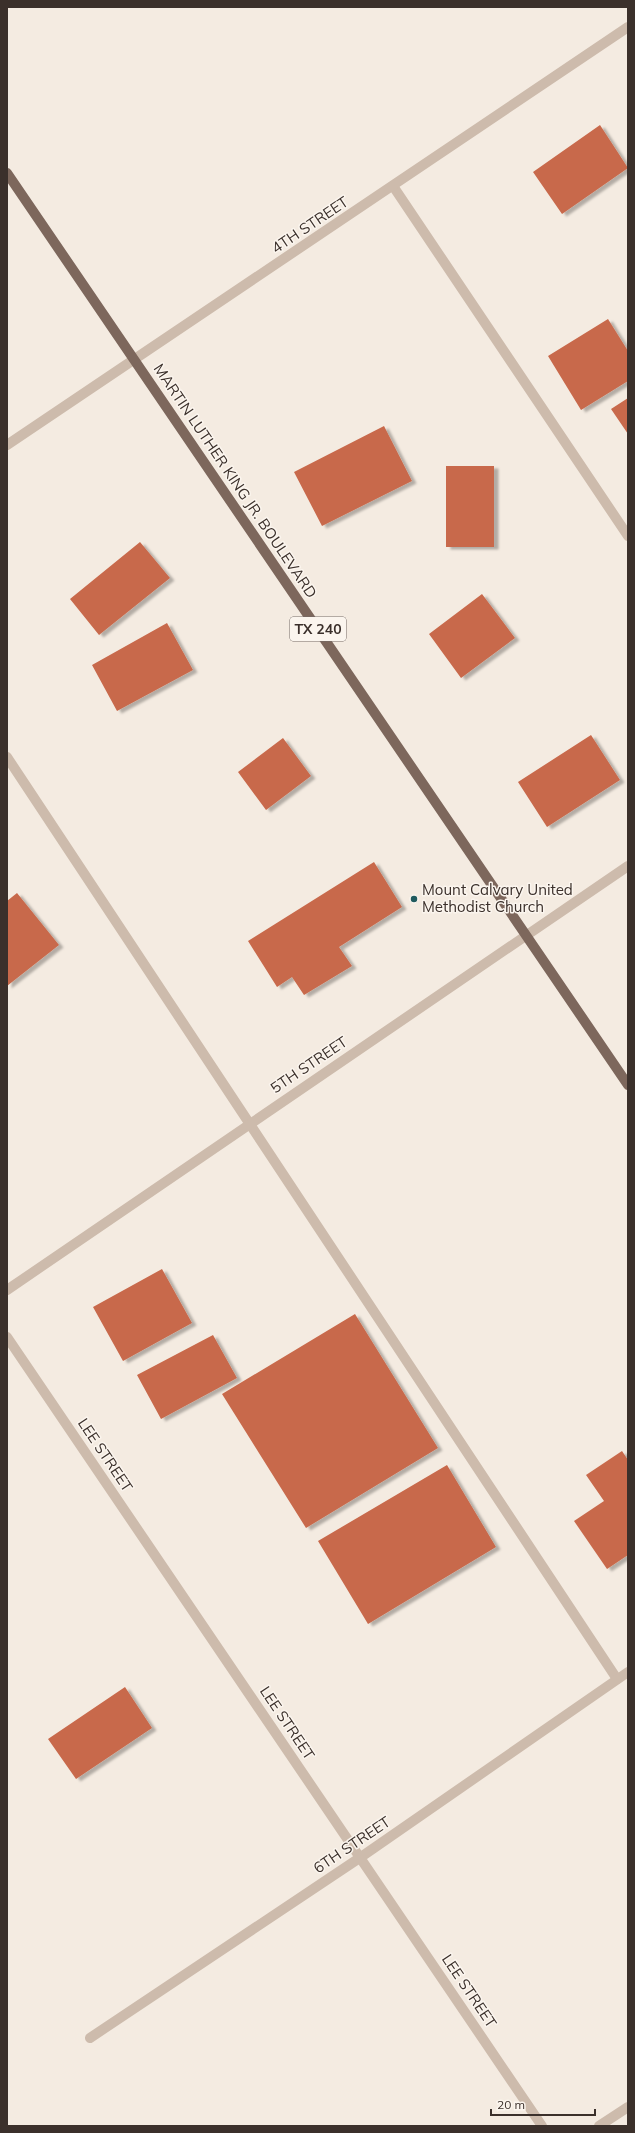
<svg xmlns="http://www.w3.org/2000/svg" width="635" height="2133" font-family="Mulish,sans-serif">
	<defs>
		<filter id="shadow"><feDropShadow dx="4.5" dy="2.5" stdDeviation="1" flood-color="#0004"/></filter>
	</defs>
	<rect width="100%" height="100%" fill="#f4ebe1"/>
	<path fill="#c8694b" filter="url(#shadow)" d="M600 125 628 168 562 214 533 172Z
		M608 319 628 351V381L581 410 548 356Z
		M628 398V434L611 409Z
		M384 426 412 481 322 526 294 472Z
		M446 466H494V547H446Z
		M140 542 170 578 99 635 70 599Z
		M482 594 515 638 461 678 429 634Z
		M167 623 193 670 117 711 92 665Z
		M591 735 620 780 547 827 518 782Z
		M283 738 311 776 266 810 238 772Z
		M374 862 402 907 339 947 352 966 304 995 292 977 277 987 248 941Z
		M17 893 59 945 7 986V901Z
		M162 1269 192 1323 123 1361 93 1307Z
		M355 1314 438 1448 306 1528 222 1394Z
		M213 1335 237 1378 161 1419 137 1375Z
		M622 1451 628 1460V1555L607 1569 574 1521 604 1501 586 1475Z
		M447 1465 496 1547 368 1624 318 1541Z
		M125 1687 152 1728 76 1779 48 1739Z"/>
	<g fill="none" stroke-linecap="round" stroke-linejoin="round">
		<path stroke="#cdbbac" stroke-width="10" d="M393 186 628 536
			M7 757 617 1679
			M599 2126 628 2107"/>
		<path stroke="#cdbbac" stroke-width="10" d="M7 445 628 27
			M7 1290 628 866
			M7 1337 542 2126
			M90 2038 361 1857 628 1672"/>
		<path stroke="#7d675c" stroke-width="10" d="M7 173 628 1085"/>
	</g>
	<circle fill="#1f5a5e" stroke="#fbf5ee" stroke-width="1.5" cx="414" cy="899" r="4"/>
	<g text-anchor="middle" stroke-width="3" stroke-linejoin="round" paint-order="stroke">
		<rect fill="#fbf5ee" stroke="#756b66" stroke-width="1" x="290" y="617" width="56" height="24" rx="3"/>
		<g font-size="14" font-weight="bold" fill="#3b302b">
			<text x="318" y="634">TX 240</text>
		</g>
		<g font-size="15" fill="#3b302b" stroke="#fbf5ee">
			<text transform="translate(310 225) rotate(-34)" y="5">4TH STREET</text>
			<text transform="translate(235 481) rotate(56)" y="5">MARTIN LUTHER KING JR. BOULEVARD</text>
			<text transform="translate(309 1065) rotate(-34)" y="5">5TH STREET</text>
			<text transform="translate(105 1455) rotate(56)" y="5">LEE STREET</text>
			<text transform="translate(287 1723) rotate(56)" y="5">LEE STREET</text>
			<text transform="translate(352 1845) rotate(-34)" y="5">6TH STREET</text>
			<text transform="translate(469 1991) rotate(56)" y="5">LEE STREET</text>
		</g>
		<g font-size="15" fill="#3b302b" stroke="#fbf5ee" text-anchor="start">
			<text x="422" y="895">Mount Calvary United<tspan x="422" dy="17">Methodist Church</tspan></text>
		</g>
	</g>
	<rect width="635" height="2133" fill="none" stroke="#3b302b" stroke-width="16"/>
	<path d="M491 2109v6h104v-6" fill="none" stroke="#3b302b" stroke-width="2"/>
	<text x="497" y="2109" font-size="12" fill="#3b302b" stroke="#fbf5ee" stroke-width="3" paint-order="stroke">20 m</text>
</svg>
